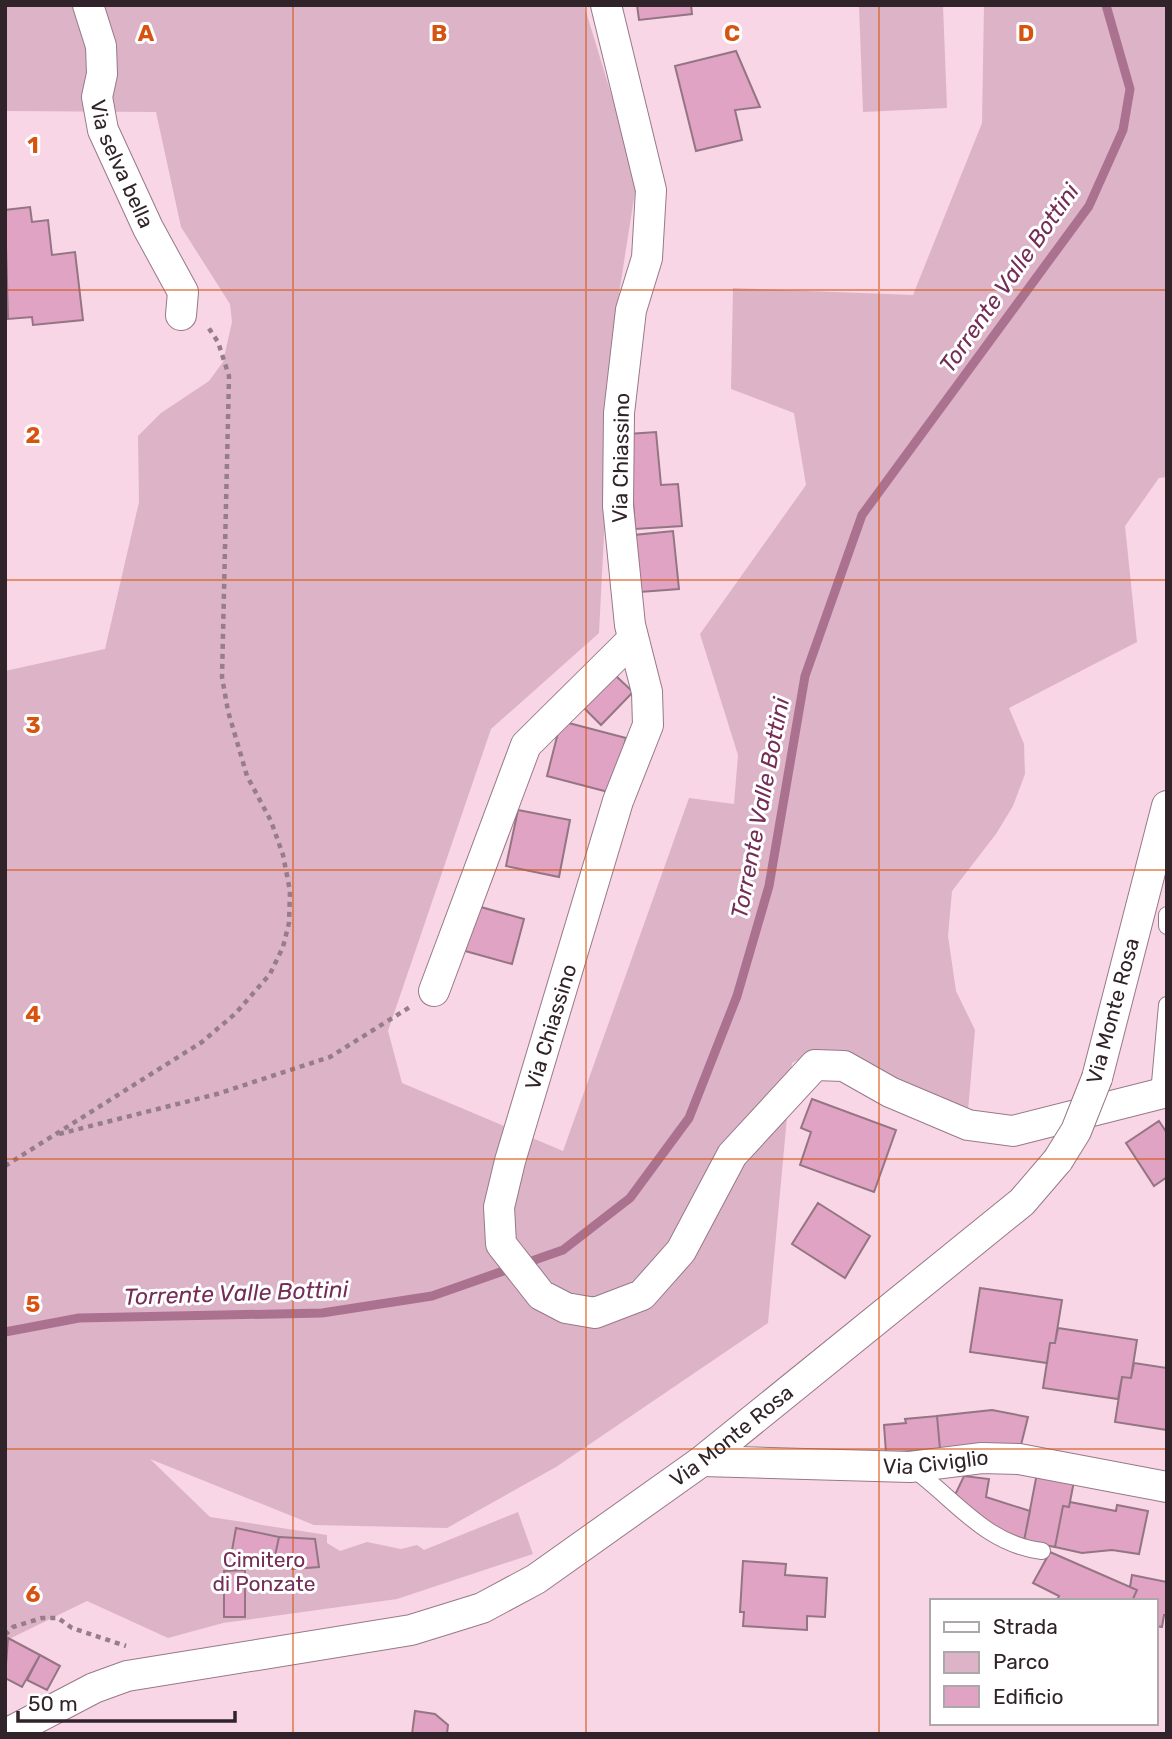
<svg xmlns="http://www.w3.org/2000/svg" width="1172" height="1739" font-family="Rubik,sans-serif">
	<rect width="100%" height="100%" fill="#f8d6e6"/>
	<path fill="#ddb3c8" d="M5 5H584L637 179 615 319 599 633 491 729 388 1031 402 1083 563 1151 689 798 734 804 738 755 700 634 806 485 794 413 731 389 733 288 913 295 982 123 984 5H1167V477L1159 478 1125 526 1137 642 1009 708 1024 744 1025 774 1013 806 996 834 952 891 948 936 956 991 975 1030 968 1111 812 1053 792 1063 768 1323 556 1467 447 1528 314 1525 150 1459 210 1517 327 1535V1543L340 1551 367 1542 401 1549 417 1545 424 1550 518 1512 533 1554 397 1599 223 1623 168 1638 87 1601 5 1641V671L105 649 139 502 138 436 161 413 209 381 223 362 232 322 230 304 181 227 156 112 5 111Z
		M859 5H943L947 108 863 112Z"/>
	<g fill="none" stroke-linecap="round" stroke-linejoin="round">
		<path stroke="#ab7290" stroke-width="9" d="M5 1332 79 1318 322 1313 432 1296 563 1250 630 1198 689 1118 737 996 769 886 805 676 862 515 1089 206 1123 130 1130 89 1106 5"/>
	</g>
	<path fill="#e1a3c3" stroke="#937583" stroke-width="2" d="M637 5H691L692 14 639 20Z
		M736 51 760 107 735 110 742 140 696 151 675 66Z
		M30 207 32 222 48 220 52 255 75 252 83 320 33 325 32 317 8 319 5 210Z
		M656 432 661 485 678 484 682 526 635 529 628 434Z
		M673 531 679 589 640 592 634 535Z
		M616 676 633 692 601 725 584 708Z
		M561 721 626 738 612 793 547 776Z
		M518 810 570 820 559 877 506 866Z
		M470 904 524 919 512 964 458 949Z
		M812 1099 896 1130 874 1192 800 1165 811 1132 801 1128Z
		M1159 1121 1167 1133V1177L1154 1186 1126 1143Z
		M818 1203 870 1236 845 1278 792 1244Z
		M980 1288 1062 1300 1055 1343H1050L1047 1363 970 1352Z
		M1058 1328 1137 1340 1131 1378 1122 1377 1118 1399 1043 1388 1050 1343H1055Z
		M1134 1363 1167 1368V1430L1115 1422 1122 1377 1131 1378Z
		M992 1410 1028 1417 1020 1449H940L937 1416Z
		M937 1416 940 1449 886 1453 884 1425 906 1423 905 1419Z
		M1038 1468 1075 1476 1069 1507 1063 1506 1055 1547 1024 1541Z
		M964 1476 989 1479 986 1497 1030 1511 1024 1541 999 1533 955 1495Z
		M1070 1502 1116 1511 1117 1505 1148 1511 1139 1554 1112 1550 1082 1553 1055 1547 1063 1506 1069 1507Z
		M236 1528 279 1537 273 1565 231 1556Z
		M279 1537 315 1539 319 1567 293 1569 273 1565Z
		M1050 1552 1137 1590 1132 1601 1057 1600 1059 1596 1033 1583Z
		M743 1561 786 1564 785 1575 827 1578 825 1617 807 1616V1630L743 1626 744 1612H740Z
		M245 1570V1617H224V1571Z
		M1132 1575 1167 1582V1615H1164L1162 1627 1156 1626V1601H1132L1137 1590 1130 1587Z
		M8 1638 40 1655 22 1687 5 1678Z
		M40 1655 60 1666 47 1690 27 1680Z
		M415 1711 435 1714 448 1725 447 1734H412Z"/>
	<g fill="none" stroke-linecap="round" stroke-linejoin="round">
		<g stroke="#977987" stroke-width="18">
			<path id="service" d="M1167 915V926
				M1159 1094 1167 1005
				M912 1468C956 1500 985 1544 1042 1551"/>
		</g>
		<g stroke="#977987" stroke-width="32">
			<g id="minor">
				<path id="s1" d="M88 5 101 46 102 74 97 97 103 130 148 228 183 292 181 315"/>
				<path d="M606 5 651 190 647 258 631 310 619 413 618 506 630 625 647 692 648 725 618 801 510 1161 499 1207 501 1244 541 1295 566 1308 595 1313 642 1295 681 1251 732 1155 815 1065 844 1066 890 1092 968 1125 1013 1131 1167 1092"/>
				<path d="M434 991 526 745 633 639"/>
				<path d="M1097 1078 1167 806"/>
				<path id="s2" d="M702 1461 910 1467 982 1458 1019 1459 1167 1487"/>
				<path id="s3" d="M6 1734 94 1688 127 1676 411 1630 482 1608 536 1579 702 1461 1022 1202 1058 1160"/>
			</g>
		</g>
		<path stroke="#957e89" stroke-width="4.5" stroke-dasharray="5 5" stroke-linecap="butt" d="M59 1134 217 1094 330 1057 410 1007
			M5 1166 202 1042 236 1013 270 974 283 947 289 923 290 891 283 855 271 821 247 776 228 711 222 677 229 376 218 342 208 327
			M5 1635 13 1627 42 1618H58L72 1628 126 1646"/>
		<use href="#service" stroke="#fff" stroke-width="16"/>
		<use href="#minor" stroke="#fff" stroke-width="30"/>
		<g stroke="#977987" stroke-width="32" stroke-linecap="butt">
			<path id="minor-bridge" d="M1058 1160 1076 1131 1097 1078"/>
		</g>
		<use href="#minor-bridge" stroke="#fff" stroke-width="30"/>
	</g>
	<path fill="none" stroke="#d6540f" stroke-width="2" stroke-opacity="0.55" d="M293 5V1734M586 5V1734M879 5V1734M5 290H1167M5 580H1167M5 870H1167M5 1159H1167M5 1449H1167"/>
	<g text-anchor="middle" stroke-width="6" stroke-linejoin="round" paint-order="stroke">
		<g font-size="21" fill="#302329" stroke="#fff">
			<text dy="7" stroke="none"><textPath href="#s1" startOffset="166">Via selva bella</textPath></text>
			<text transform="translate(621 458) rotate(-89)" y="7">Via Chiassino</text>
			<text transform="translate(1113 1011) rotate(-75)" y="7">Via Monte Rosa</text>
			<text transform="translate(551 1027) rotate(-73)" y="7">Via Chiassino</text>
			<text dy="7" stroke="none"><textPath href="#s3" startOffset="800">Via Monte Rosa</textPath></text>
			<text dy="7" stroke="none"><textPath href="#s2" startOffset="234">Via Civiglio</textPath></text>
		</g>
		<g font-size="21" fill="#752d57" stroke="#fff">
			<text x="264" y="1567">Cimitero<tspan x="264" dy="24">di Ponzate</tspan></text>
		</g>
		<g font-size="23" font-style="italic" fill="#742d56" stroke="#fff">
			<text transform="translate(1009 278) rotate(-55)" y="8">Torrente Valle Bottini</text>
			<text transform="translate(760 808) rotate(-79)" y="8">Torrente Valle Bottini</text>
			<text transform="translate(236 1293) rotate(-2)" y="8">Torrente Valle Bottini</text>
		</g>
	</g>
	<g font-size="23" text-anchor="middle" font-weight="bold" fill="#d6540f" stroke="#fff" stroke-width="6" stroke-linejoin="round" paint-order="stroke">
		<text x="146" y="41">A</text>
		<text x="439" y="41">B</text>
		<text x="732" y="41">C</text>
		<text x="1026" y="41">D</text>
		<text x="33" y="153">1</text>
		<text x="33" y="443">2</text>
		<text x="33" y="733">3</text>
		<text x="33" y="1022">4</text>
		<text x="33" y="1312">5</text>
		<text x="33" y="1602">6</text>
	</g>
	<rect width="1172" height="1739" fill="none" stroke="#302329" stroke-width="14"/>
	<rect x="930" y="1599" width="228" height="126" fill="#ffffff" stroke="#aca7a9" stroke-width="2"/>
	<rect x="944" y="1622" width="35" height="10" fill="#ffffff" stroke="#aca7a9" stroke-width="2"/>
	<text x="993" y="1634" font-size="21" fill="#302329">Strada</text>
	<rect x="944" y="1652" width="35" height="21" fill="#ddb3c8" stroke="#aca7a9" stroke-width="2"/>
	<text x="993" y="1669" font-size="21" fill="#302329">Parco</text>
	<rect x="944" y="1686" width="35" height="21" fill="#e1a3c3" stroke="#aca7a9" stroke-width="2"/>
	<text x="993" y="1704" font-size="21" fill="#302329">Edificio</text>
	<path d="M18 1711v10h217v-10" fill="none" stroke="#302329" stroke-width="3.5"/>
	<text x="28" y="1711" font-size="21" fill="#302329" stroke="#ffffff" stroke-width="5" paint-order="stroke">50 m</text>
</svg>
